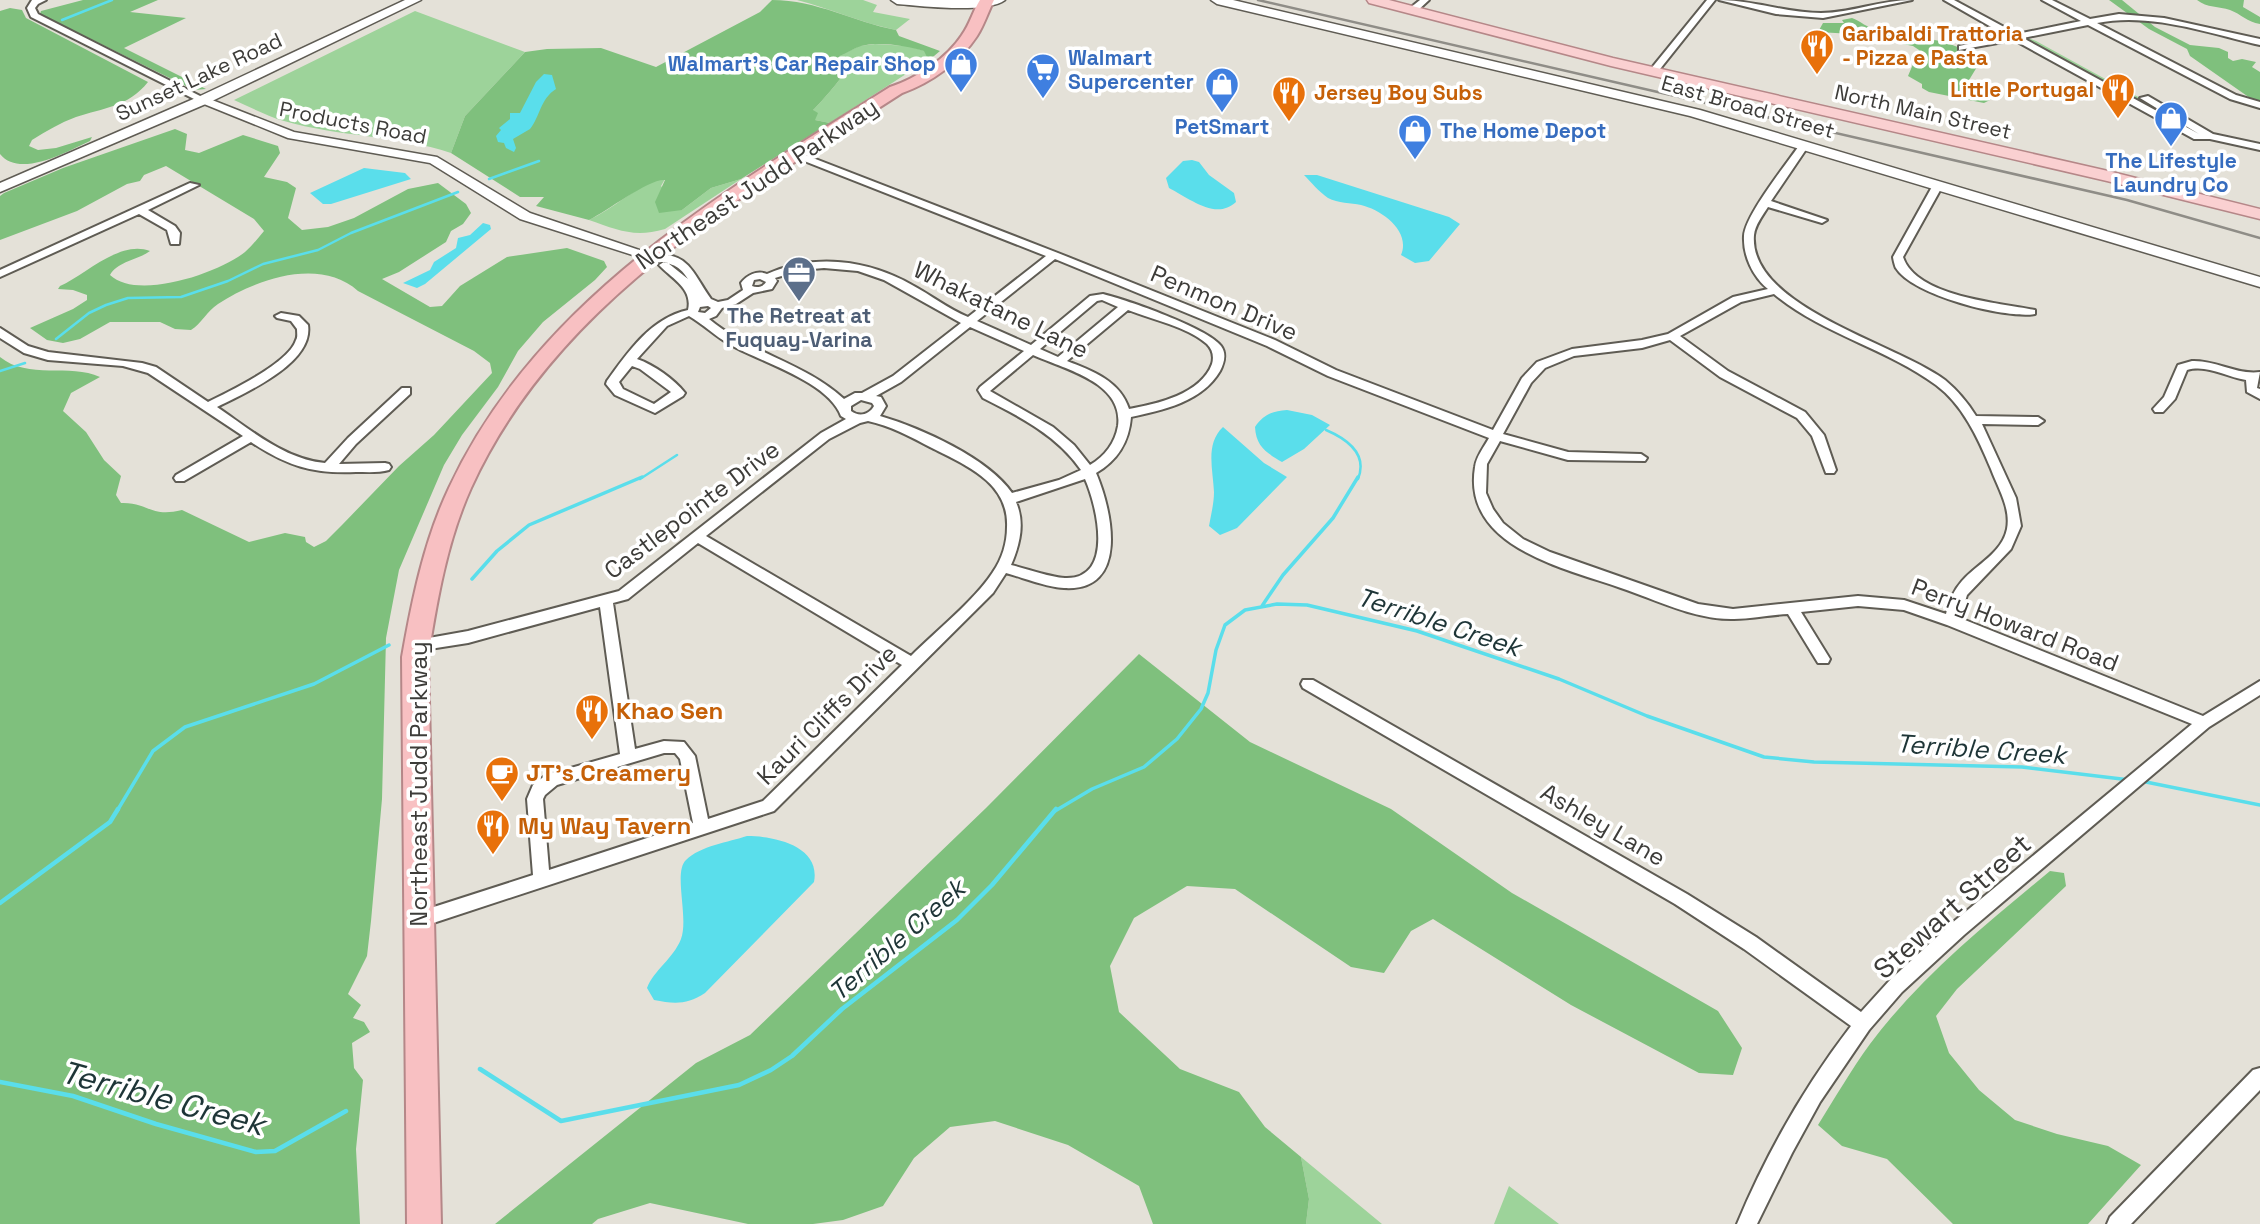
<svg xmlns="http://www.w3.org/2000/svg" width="2260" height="1224" font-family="'Space Grotesk',sans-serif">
	<rect width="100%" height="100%" fill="#e4e1d8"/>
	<path fill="#9dd39a" d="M797 0H863L877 5 873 12 910 19 896 30C862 23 831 9 797 0Z
		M415 11 525 52 465 116 451 153C397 135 339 137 284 121 267 116 250 107 234 100Z
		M2028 38 2036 41 2202 132 2198 135 2024 39Z
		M875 44 908 46 925 51 928 57 934 56 830 123 815 120 813 110C817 107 843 77 844 73L839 62 840 56 859 46Z
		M658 179H665L661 186 682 210 711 188 741 179 665 229C634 238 618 230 589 220 614 208 633 189 658 179Z
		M1301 1157 1382 1224H1306L1309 1199Z
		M1509 1186 1559 1224H1494Z"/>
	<path fill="#7fc07d" d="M83 0H158L130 12 186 18 124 48 206 89 194 90 40 14 41 11Z
		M772 0C817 0 854 22 896 30L899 36 940 51 934 56 927 57 924 51C909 46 877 41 861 46 854 48 847 53 840 56L839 62 844 73C843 77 817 107 813 110L818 113 815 120 830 123 741 179 711 188 682 210 659 213 655 202 665 180C650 178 607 211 589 220L536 206 544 197H520L451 153 465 116 525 52 547 49 601 48 656 67 760 12Z
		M2109 0H2122L2155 27 2190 45 2219 48 2228 52V58L2233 61 2242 59 2256 62 2252 67 2260 72V105L2190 56 2187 49 2149 29Z
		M2197 0H2244L2243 7 2260 17V24C2247 22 2241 14 2230 10 2219 6 2207 8 2197 0Z
		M10 8 22 10 26 18 148 82C128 107 103 108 76 117 60 123 46 131 32 140L29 146 38 150 56 148 92 137 90 141C68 151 20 179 0 154V11Z
		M1852 18C1860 21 1868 28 1876 30 1909 38 1956 36 1980 62L1966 85 1992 93 1994 98 1984 103 1929 92 1922 88V84L1908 76 1919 50 1913 46 1853 34 1818 32 1823 23H1844L1842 20Z
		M175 129 187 134 185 150 199 153 243 135 278 146 280 153 264 177 287 182 296 188 288 218 302 230 328 227 354 218 408 189 438 183 466 204 471 213 463 224 451 231 446 242 399 272 382 279 430 307 442 306 460 286 507 257 567 248 604 261 607 267 595 280 543 322 518 351 498 387 462 435 444 465 399 570 386 638 382 799 371 921 367 956 348 994 361 1005 353 1018 364 1022 370 1032 352 1043 354 1068 363 1080 356 1149 360 1224H0V357C28 380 70 363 100 377L71 393 63 411 86 432 104 460 121 476 116 495 121 503C148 502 150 518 182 510L249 542 285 533 305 537 306 542 314 547 326 541 342 525 399 466 434 435 492 373 490 363 474 351 358 291C320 257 256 279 218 304 207 311 201 324 191 330L175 329 160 322H110L80 339 63 343 47 340 30 328 73 309 87 300V295L73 290 58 289 60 286C84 276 120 239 150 251 138 260 118 261 110 275 137 301 219 273 245 252 252 246 258 238 264 231L254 219 166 166 144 175 140 181 127 184 77 211 0 240V196L4 193 63 168Z
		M1139 654 1250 742 1391 809 1512 893 1718 1011 1742 1048 1733 1075 1699 1073 1571 1005 1433 919 1411 931 1384 973 1351 967 1235 889 1187 886 1134 918 1110 966 1119 1012 1180 1069 1239 1092 1265 1127 1301 1157 1309 1199 1306 1224H1153L1139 1186 1068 1145 995 1121 950 1127 914 1158 883 1206 843 1220 813 1224H748L650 1203 598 1219 592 1224H495L696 1063 750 1035 986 808Z
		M2050 871 2064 873 2066 886 1957 989 1936 1016 1949 1053 1979 1090 2015 1120 2057 1134 2108 1146 2141 1165 2088 1224H1953L1887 1159 1842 1146 1818 1125C1835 1098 1851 1070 1870 1044 1920 977 1986 924 2050 871Z"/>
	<path fill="#5adeeb" d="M544 74 552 75 556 89C540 99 540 117 530 129L513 139 516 148 514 152 506 148 504 143 498 142 496 136 501 130 499 128 510 119V113H520L536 82Z
		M1192 160 1199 162 1209 175 1234 193 1236 202C1216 221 1189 198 1169 188L1166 178 1183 161Z
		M364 168 405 173 411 179 331 204H323L310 193Z
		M1304 175H1317L1449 217 1460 224 1429 261 1415 263 1401 255C1411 231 1382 210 1361 205 1351 203 1338 203 1328 198 1319 192 1311 182 1304 175Z
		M483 223 490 225 491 229 425 284 417 288 403 283 430 270 434 262 456 248 458 238 470 235Z
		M1287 410 1312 415 1330 425 1304 449 1282 462C1267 453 1256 447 1255 427 1263 415 1272 411 1287 410Z
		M1223 427 1264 463 1287 477 1237 528 1220 535 1209 526C1211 515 1214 503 1214 492 1213 469 1205 444 1223 427Z
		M747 836C775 836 821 846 814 882L705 993C687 1005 674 1004 654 1000L647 988C654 970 673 959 681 939 689 918 673 872 686 860 700 846 729 842 747 836Z"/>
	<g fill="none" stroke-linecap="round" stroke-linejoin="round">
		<path stroke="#5adeeb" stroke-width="2.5" d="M62 20 112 0
			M489 179 539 161
			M56 339 89 313 106 305 128 298 181 297 228 281 263 264 318 250 351 233 458 192
			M0 371 25 363
			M1326 430C1347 439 1368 454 1358 479
			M640 479 677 455"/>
		<path stroke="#5adeeb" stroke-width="3.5" d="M472 579 497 551 529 525 642 477
			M1262 606 1283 575 1333 518 1358 477
			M2141 781 2260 805
			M117 811 153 751 185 727 314 684 389 645
			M1055 811 1092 789 1144 767 1177 739 1201 709 1208 693 1216 650 1225 625 1245 610 1277 604 1307 605 1417 631 1559 679 1647 716 1764 757 1814 762 2022 767 2130 780"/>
		<path stroke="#5adeeb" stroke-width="4.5" d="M0 903 110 822 118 809
			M480 1069 561 1121 739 1085 771 1070 792 1056 842 1009 957 920 992 885 1056 809
			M0 1082 73 1096 156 1124 256 1152 275 1151 346 1111"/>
		<g stroke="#5f5c54" stroke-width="4">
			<path id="minor" d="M32 0H46L38 4 35 8 38 14 208 100 200 102 31 17 27 8Z
				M1420 0H1429L1416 12H1410V8Z
				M1707 0H1715L1656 74H1650V70Z
				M1719 0C1753 0 1786 13 1821 13 1851 13 1881 0 1912 0L1823 18 1776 14Z
				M1944 0H1954L2017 34 2081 21 2042 0H2052L2090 19 2119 14 2164 18 2260 39V45C2208 33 2150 12 2097 23L2236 95 2260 102V108L2230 99 2088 25 2023 38 2199 134 2140 98 2148 96 2213 134 2260 144V150L2210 139H2194L2014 40 1959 50V46L2007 36Z
				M1801 143 1809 145 1771 201 1827 220 1822 223 1768 207C1763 215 1755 225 1754 235 1748 307 1898 344 1945 380 1957 390 1968 403 1976 416L2038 417 2044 421 2038 425 1982 424 2016 498 2021 526 2011 549 1967 595 1960 618 2203 716 2260 681V695L2209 727 1964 935 1902 992 1869 1030 1820 1102 1792 1153 1757 1224H1737C1766 1154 1805 1086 1851 1026L1744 949 1675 904 1303 688 1301 684 1303 680H1313L1687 894 1756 937 1861 1012 1890 980 1952 923 2192 724 1947 625 1904 610 1858 606 1801 612 1830 659 1828 663H1818L1788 614C1770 615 1752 619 1734 619 1695 620 1657 600 1621 588 1564 568 1462 547 1475 467 1476 457 1484 447 1489 438L1328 376 1267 346 1055 259 977 321 1031 345 1090 296 1103 294C1127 300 1208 328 1221 346 1227 354 1224 363 1220 371 1202 402 1163 410 1131 417 1129 442 1118 460 1096 473 1112 510 1130 592 1064 588 1046 587 1024 578 1006 573L993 593 774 811 418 928 412 926 410 920 412 914 533 875 527 799 533 785 546 775 620 754 600 607 468 643 417 651 412 649 410 645 412 641 468 631 619 591 821 433 846 419 841 416C828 381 760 362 729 344 715 336 703 324 689 316L667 326 637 359C654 365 674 379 685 393L683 396 655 413 615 395 606 384 607 381C628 352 651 318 688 310 693 288 672 279 659 265L664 262 668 263 688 279C678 263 668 263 650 260V256C688 249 693 274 711 299L718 302 728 300 743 290 741 283C747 275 757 270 767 274 815 253 868 260 912 285 931 295 948 309 968 317L1046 256 794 157V153H800L1058 253 1275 340 1336 370 1493 430 1522 378 1537 362 1572 349 1642 340 1668 334 1733 297 1768 289C1753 277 1743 256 1744 236 1745 215 1788 162 1801 143ZM824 268 858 271 884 280 961 323 893 376 862 393H855L844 399C805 363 750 353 709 319L716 316 722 308 736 304 753 293 772 289 777 281 775 278 801 270ZM760 279 766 282C763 287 757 288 752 286L754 280ZM1774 294C1822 334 1886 348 1936 385 1963 405 1978 438 1991 469 1998 488 2011 508 2007 529 2002 553 1977 564 1962 581 1954 590 1949 601 1946 614L1904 600 1858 596 1733 609 1698 604 1550 552 1523 539 1503 523 1493 509 1486 493 1487 464 1500 441 1568 460 1645 461 1647 458 1641 454 1568 452 1503 434 1531 383 1545 368 1574 356 1642 348 1670 340 1720 377 1797 418 1812 436 1826 473H1834L1836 470 1824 435 1805 412 1728 371 1680 336 1741 302ZM1102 300 1118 307 1058 357 1040 349 1097 301ZM708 306 711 308 705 313 698 312 700 307ZM1128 310C1153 320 1186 326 1207 344 1213 350 1214 357 1212 364 1201 394 1157 404 1129 409 1120 381 1093 371 1067 361ZM970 327 1024 351 980 387 978 390 983 398C1019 416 1058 436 1081 470L1059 480 1012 493C988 458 921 428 880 416L886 406 881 397 876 396 901 382ZM1033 355C1064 369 1124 382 1118 426 1115 443 1105 456 1090 465L1074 445 1053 427 990 391ZM632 366 640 369 671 392 654 404 623 389 619 382ZM861 400 872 403 874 406C869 415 859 417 851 411V406ZM868 421C891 426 911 437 932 448 965 465 1009 482 1007 527 1007 543 1002 559 993 572 974 601 936 631 911 656L706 536 829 439 860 423ZM1085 479C1097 506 1115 580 1065 578 1048 577 1028 569 1011 565 1020 544 1025 523 1016 502ZM698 543 902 665 763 801 708 819 695 756 684 742 664 741 635 749 613 603 628 599ZM664 753H675L680 759 693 823 549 870 543 799 545 795 557 785Z
				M1938 182 1943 185 1903 257C1916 297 2001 303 2035 310V314C2005 319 1912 295 1896 268 1895 267 1893 258 1893 257L1933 185Z
				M190 183 199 185 148 210 175 226 180 233 179 244H171L167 230 139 214 0 277V270Z
				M281 313 299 316 308 325C314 363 245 393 217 407 251 430 284 459 325 463L348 438 402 388H410V394L356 444 339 464 385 463 389 464 391 467 389 470C379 473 367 472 356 472 313 474 287 466 251 442L184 481H176L174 478 176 475 243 436 148 373 123 366 48 360 24 353 0 338V328L28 346 48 352 142 363 156 367 208 402C230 391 289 363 296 340 298 337 297 333 297 329L291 321 277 318 275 316Z
				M2192 361C2216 360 2236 375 2260 372L2257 388 2260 389V399L2247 392 2246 380C2226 377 2207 364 2187 370L2175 399 2163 412H2155L2153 409 2164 397 2178 365Z
				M2260 1068V1090L2131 1224H2107L2110 1217 2253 1070Z"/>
		</g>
		<g stroke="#5f5c54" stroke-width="3">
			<path id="tertiary" d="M199 98H207L294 132 437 157 530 213 654 255 647 259 642 258 520 219 430 163 288 138 199 102Z"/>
		</g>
		<g stroke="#5f5c54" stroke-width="3">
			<path id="secondary" d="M405 0H421L208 103 0 192V183L198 97Z
				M891 0H1005C986 14 922 6 897 4Z
				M1211 0H1233L1700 110 2260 277V287L1690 116 1217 4Z"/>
		</g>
		<g stroke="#b58788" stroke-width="3">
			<path id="primary" d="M1367 0H1389L1613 58 2108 171 2260 209V219L2107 181 1611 66 1369 3Z"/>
		</g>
		<g stroke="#b58788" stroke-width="4">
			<path id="trunk" d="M980 0H994C988 12 984 25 977 36 960 62 931 83 902 93 738 199 555 303 471 488 447 541 437 600 428 657L441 1224H407L402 657C412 600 424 541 449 488 537 299 721 194 890 87 917 78 946 59 962 35 970 24 973 11 980 0Z"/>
		</g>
		<use href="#minor" fill="#fff" fill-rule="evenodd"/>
		<use href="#tertiary" fill="#fff" fill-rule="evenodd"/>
		<use href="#secondary" fill="#fff" fill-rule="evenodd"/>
		<use href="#primary" fill="#fad0d1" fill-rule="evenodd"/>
		<use href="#trunk" fill="#f8c0c2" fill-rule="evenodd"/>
		<path stroke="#8f8d87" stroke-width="2.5" d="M1258 0 2127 200 2260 238"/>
	</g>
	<defs>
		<g id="restaurant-pin" transform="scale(1.75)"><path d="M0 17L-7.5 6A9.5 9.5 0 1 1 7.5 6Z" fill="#e8710a" stroke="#fff"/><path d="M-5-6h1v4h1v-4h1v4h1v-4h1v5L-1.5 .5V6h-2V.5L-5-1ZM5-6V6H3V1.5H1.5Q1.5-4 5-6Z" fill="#fff"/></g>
		<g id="shop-pin" transform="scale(1.75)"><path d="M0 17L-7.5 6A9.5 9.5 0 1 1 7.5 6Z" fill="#3f7fe0" stroke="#fff"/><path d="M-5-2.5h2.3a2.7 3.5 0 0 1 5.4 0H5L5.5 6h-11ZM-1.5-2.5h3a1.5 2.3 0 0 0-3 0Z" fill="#fff"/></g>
		<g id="supermarket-pin" transform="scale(1.75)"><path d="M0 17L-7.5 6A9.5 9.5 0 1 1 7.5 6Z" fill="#3f7fe0" stroke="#fff"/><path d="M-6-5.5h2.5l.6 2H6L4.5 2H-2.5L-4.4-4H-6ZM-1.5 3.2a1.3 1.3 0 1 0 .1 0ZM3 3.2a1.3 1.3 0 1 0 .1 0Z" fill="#fff"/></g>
		<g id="office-pin" transform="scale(1.75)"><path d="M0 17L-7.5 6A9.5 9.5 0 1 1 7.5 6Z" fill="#5c6f8a" stroke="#fff"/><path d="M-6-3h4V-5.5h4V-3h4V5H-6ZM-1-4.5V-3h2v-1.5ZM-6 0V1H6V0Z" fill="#fff"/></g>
		<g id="cafe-pin" transform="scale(1.75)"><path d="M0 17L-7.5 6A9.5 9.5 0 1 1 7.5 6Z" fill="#e8710a" stroke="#fff"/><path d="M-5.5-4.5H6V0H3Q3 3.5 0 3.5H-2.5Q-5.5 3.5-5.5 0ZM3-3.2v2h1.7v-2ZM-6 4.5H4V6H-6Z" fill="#fff"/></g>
	</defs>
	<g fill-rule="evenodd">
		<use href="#restaurant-pin" x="1817" y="46"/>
		<use href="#shop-pin" x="961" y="64"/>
		<use href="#supermarket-pin" x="1043" y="70"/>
		<use href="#shop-pin" x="1222" y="84"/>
		<use href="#restaurant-pin" x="2118" y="90"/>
		<use href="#restaurant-pin" x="1289" y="93"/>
		<use href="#shop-pin" x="2171" y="118"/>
		<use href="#shop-pin" x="1415" y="131"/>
		<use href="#office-pin" x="799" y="273"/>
		<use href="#restaurant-pin" x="592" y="711"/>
		<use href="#cafe-pin" x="502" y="773"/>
		<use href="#restaurant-pin" x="493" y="826"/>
	</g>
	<g text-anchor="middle" stroke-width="7" stroke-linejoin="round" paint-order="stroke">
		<g font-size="21" font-weight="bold" fill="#c56008" stroke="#fff" text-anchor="start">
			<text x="1842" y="41">Garibaldi Trattoria<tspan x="1842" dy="24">- Pizza e Pasta</tspan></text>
			<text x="2094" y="97" text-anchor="end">Little Portugal</text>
			<text x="1314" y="100">Jersey Boy Subs</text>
		</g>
		<g font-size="21" font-weight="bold" fill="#366cbe" stroke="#fff" text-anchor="start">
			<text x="1068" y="65">Walmart<tspan x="1068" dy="24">Supercenter</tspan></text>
			<text x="936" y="71" text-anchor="end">Walmart's Car Repair Shop</text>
			<text x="1222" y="134" text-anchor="middle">PetSmart</text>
			<text x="1440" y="138">The Home Depot</text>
			<text x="2171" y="168" text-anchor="middle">The Lifestyle<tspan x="2171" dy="24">Laundry Co</tspan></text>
		</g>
		<g font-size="21" fill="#3d3c39" stroke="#fff">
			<text transform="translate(199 77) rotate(-25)" y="7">Sunset Lake Road</text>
			<text transform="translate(1748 107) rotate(16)" y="7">East Broad Street</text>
			<text transform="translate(1923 112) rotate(13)" y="7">North Main Street</text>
			<text transform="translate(353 123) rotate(11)" y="7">Products Road</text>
		</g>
		<g font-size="21" font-weight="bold" fill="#4e5e75" stroke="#fff">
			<text x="799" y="323">The Retreat at<tspan x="799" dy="24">Fuquay-Varina</tspan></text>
		</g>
		<g font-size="24" fill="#3d3c39" stroke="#fff">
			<text transform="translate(757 184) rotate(-34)" y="8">Northeast Judd Parkway</text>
			<text transform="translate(1224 303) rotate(23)" y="8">Penmon Drive</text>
			<text transform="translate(1001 310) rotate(26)" y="8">Whakatane Lane</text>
			<text transform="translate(692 510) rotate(-37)" y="8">Castlepointe Drive</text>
			<text transform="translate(2015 625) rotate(21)" y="8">Perry Howard Road</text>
			<text transform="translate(827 715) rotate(-45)" y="8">Kauri Cliffs Drive</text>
			<text transform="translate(419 784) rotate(-90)" y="8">Northeast Judd Parkway</text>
			<text transform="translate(1603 825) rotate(30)" y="8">Ashley Lane</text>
		</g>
		<g font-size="24" font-weight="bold" fill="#c56008" stroke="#fff" text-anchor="start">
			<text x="616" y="719">Khao Sen</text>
			<text x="526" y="781">JT's Creamery</text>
			<text x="518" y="834">My Way Tavern</text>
		</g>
		<g font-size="26" font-style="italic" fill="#1e3537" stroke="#fff">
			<text transform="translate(1439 622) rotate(18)" y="9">Terrible Creek</text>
			<text transform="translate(1981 749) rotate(4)" y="9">Terrible Creek</text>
			<text transform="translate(897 940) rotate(-41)" y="9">Terrible Creek</text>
		</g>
		<g font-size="28" fill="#3d3c39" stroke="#fff">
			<text transform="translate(1952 906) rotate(-42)" y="10">Stewart Street</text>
		</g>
		<g font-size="32" font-style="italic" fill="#1e3537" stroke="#fff">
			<text transform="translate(163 1098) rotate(15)" y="11">Terrible Creek</text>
		</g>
	</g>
</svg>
